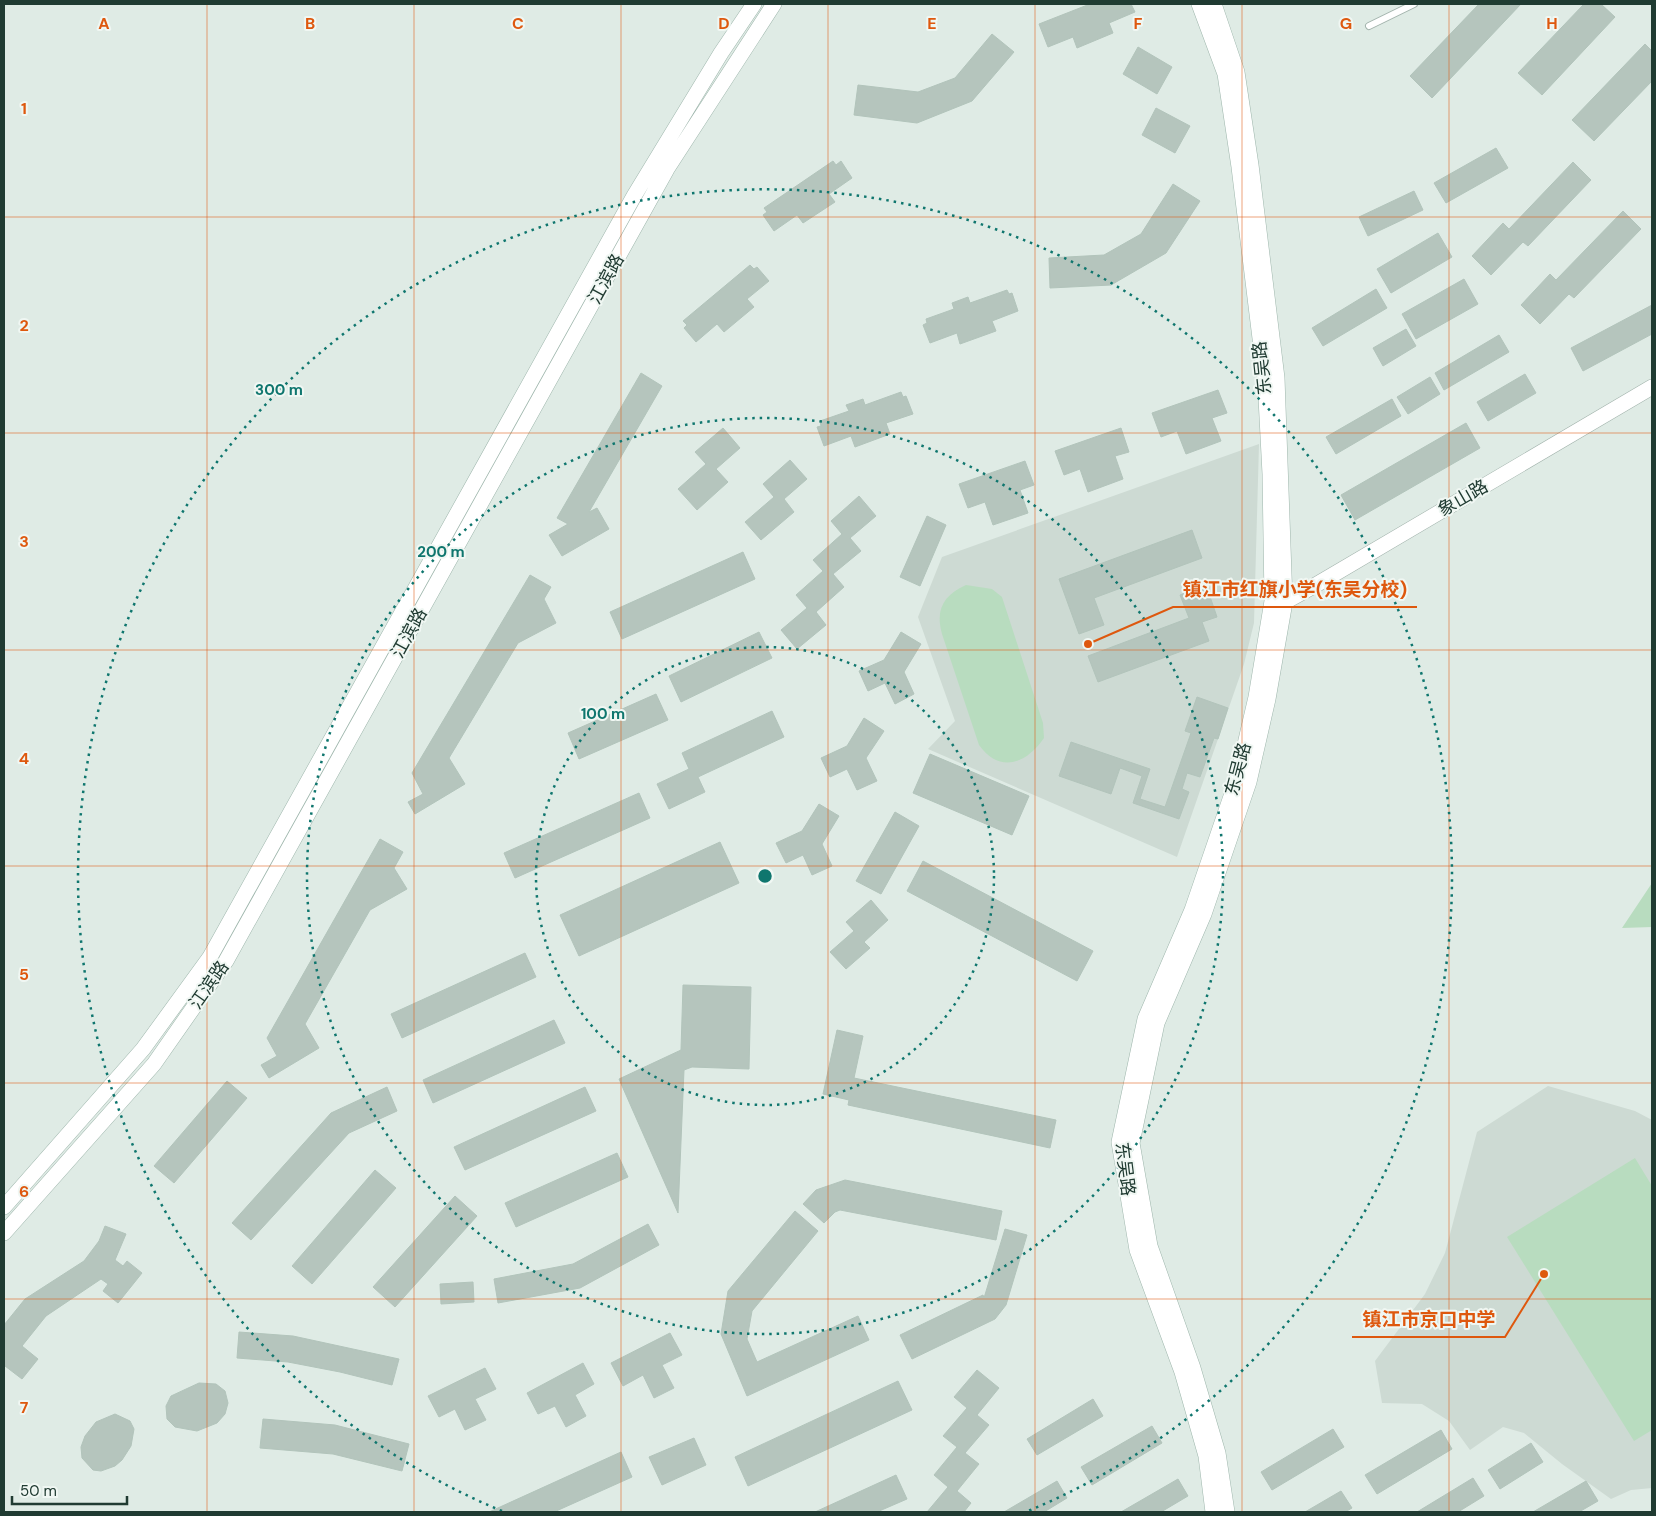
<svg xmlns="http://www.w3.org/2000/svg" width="1656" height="1516" font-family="'DM Sans','Noto Sans SC',sans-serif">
	<rect width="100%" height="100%" fill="#dfebe5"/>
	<path fill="#cddad3" d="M1259 444 1254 623 1244 664 1177 857 928 749 955 721 918 617 942 557Z
		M1548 1086 1635 1111 1652 1120V1488L1631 1490 1611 1499 1562 1464 1524 1433 1503 1427 1470 1450 1449 1421 1422 1404 1382 1403 1375 1361 1425 1294 1445 1253 1477 1132Z"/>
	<path fill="#b8dcbf" d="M966 585 992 589 1002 597 1043 723 1044 738C1026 764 1000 774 979 745L942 634C935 609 944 595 966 585Z
		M1652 883V927L1622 928Z
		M1635 1158 1652 1186V1430L1634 1441 1507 1237Z"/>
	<path fill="#b5c5bd" stroke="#b2c4bb" d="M1090 4H1131L1135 12 1109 23 1113 33 1077 48 1073 37 1048 47 1039 24Z
		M1479 4H1521L1432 98 1410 76Z
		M1584 4H1601L1615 17 1542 95 1518 73Z
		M992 34 1014 52 972 101 917 123 854 115 858 85 918 92 955 78Z
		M1645 44 1652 51V81L1594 141 1572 120Z
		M1138 47 1172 67 1157 94 1123 74Z
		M1156 108 1190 126 1175 153 1142 135Z
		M1496 148 1508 168 1446 203 1434 183Z
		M833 161 836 165 841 161 852 178 829 194 835 202 803 223 797 215 774 231 763 215 767 212 764 208Z
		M1573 162 1591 180 1528 246 1523 242 1491 275 1472 256 1503 223 1509 229Z
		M1173 184 1200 201 1166 253 1111 285 1050 288 1049 258 1104 255 1141 234Z
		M1414 191 1423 210 1368 236 1359 217Z
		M1623 211 1641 229 1574 298 1569 294 1540 324 1521 305 1550 274 1556 280Z
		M1438 233 1452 257 1391 293 1377 269Z
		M750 265 754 269 757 267 769 281 747 299 754 307 724 332 717 324 696 342 684 328 687 325 683 321Z
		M1464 279 1478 304 1416 339 1402 314Z
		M1376 289 1387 308 1323 346 1312 328Z
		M1007 290 1009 294 1012 293 1018 311 992 321 996 331 960 344 957 333 930 343 923 325 927 323 926 319 954 309 952 303 968 297 970 303Z
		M1652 305V334L1583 371 1571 348Z
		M1406 329 1416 346 1383 366 1373 348Z
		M1499 335 1509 352 1444 390 1435 373Z
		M641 373 662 386 589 512 597 508 609 529 562 556 549 535 568 524 557 518Z
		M1525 374 1536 393 1488 421 1477 402Z
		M1430 377 1440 394 1408 414 1397 397Z
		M1218 390 1227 413 1212 418 1221 441 1186 454 1177 431 1161 437 1152 413Z
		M901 392 903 397 906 396 913 414 886 423 890 434 855 447 851 436 824 446 817 427 821 426 820 421 849 411 846 405 863 399 865 405Z
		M1392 399 1401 416 1336 454 1326 437Z
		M1466 423 1480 448 1355 520 1341 495Z
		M723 428 740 448 716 469 728 482 697 510 678 489 706 464 695 452Z
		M1121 428 1129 452 1115 456 1123 479 1088 492 1080 469 1064 475 1055 451Z
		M790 460 807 479 784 499 794 512 761 540 745 522 774 497 763 484Z
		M1025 461 1034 485 1020 490 1028 513 993 525 985 502 968 508 959 484Z
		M859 496 876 516 850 538 861 551 833 574 844 587 816 612 826 625 797 649 781 630 807 608 796 595 823 571 813 560 842 534 831 521Z
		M927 516 946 525 920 586 900 577Z
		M1192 530 1202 558 1094 598 1104 625 1079 634 1059 579Z
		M743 552 755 579 622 639 610 612Z
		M530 575 551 587 544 599 556 623 518 643 449 758 465 784 415 814 408 802 423 794 412 773Z
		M1206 585 1217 617 1202 622 1209 641 1098 682 1088 656 1189 618 1180 595Z
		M759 632 772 658 681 702 669 676Z
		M901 632 921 644 904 672 914 694 895 704 885 683 868 691 859 671 884 660Z
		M656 694 668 720 579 759 568 733Z
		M1197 697 1228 708 1218 739 1214 738 1200 777 1187 773 1182 789 1189 792 1179 819 1133 803 1142 776 1120 768 1111 794 1059 776 1071 742 1150 769 1140 799 1165 807 1191 733 1185 731Z
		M772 711 784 737 698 777 705 792 669 809 657 784 689 769 682 753Z
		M864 718 884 731 866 758 877 781 857 790 847 769 830 777 821 758 847 746Z
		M930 754 1029 796 1012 835 913 793Z
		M639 793 650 818 515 878 504 853Z
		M819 804 839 816 822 844 832 866 812 875 803 855 786 863 776 843 802 831Z
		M895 812 919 826 881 894 856 881Z
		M380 839 403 852 394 868 407 889 370 910 305 1024 319 1048 269 1078 261 1065 277 1056 267 1038Z
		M720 842 739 883 579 956 560 915Z
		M923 861 1093 951 1077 981 907 891Z
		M871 900 888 920 864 942 870 948 846 969 830 952 854 931 846 922Z
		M525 953 536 977 402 1038 391 1014Z
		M683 985 751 987 749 1069 692 1067 684 1070 678 1213 619 1079 681 1050Z
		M554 1020 565 1043 433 1103 423 1080Z
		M837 1030 863 1036 854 1078 1056 1120 1050 1148 848 1105 849 1100 823 1094Z
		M227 1081 247 1098 174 1183 154 1166Z
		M387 1087 397 1111 349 1133 251 1240 232 1223 331 1113Z
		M585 1087 596 1111 465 1170 454 1147Z
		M617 1153 628 1177 516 1227 505 1203Z
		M375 1170 396 1188 312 1284 292 1266Z
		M845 1180 1002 1211 996 1240 840 1210 835 1212 824 1223 803 1204 816 1190Z
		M455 1196 477 1216 395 1307 373 1287Z
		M795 1211 818 1231 752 1311 747 1339 757 1362 858 1316 869 1340 747 1396 721 1334 728 1291Z
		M648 1224 659 1245 580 1288 498 1303 494 1279 573 1264Z
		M105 1226 126 1234 115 1260 123 1266 127 1261 142 1273 118 1303 103 1291 108 1284 101 1279 46 1316 22 1346 38 1359 22 1379 5 1366 4 1368V1325L25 1299 84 1261 99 1241Z
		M1005 1229 1027 1235 1006 1305 995 1319 912 1359 900 1335 983 1295 984 1298Z
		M473 1282 474 1302 441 1304 440 1284Z
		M239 1332 293 1336 399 1359 392 1385 340 1372 288 1362 237 1358Z
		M670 1333 682 1355 662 1365 674 1388 654 1398 643 1375 623 1386 611 1363Z
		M583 1363 594 1384 575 1395 586 1416 566 1427 555 1406 538 1414 527 1393Z
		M485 1368 496 1389 475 1399 486 1420 465 1430 455 1409 439 1417 428 1396Z
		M977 1370 999 1388 977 1415 989 1425 965 1453 979 1464 957 1491 971 1503 964 1512H927L948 1487 934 1475 957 1447 943 1436 967 1408 954 1397Z
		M898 1381 912 1410 748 1486 735 1457Z
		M199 1383 216 1384 225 1391 228 1403 225 1414 217 1423 197 1431 175 1427 167 1419 166 1406 171 1396Z
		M1093 1399 1103 1416 1037 1455 1027 1439Z
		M115 1414 130 1421 134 1429 131 1446 122 1460 115 1466 101 1471 93 1470 82 1458 81 1447 85 1436 96 1422Z
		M263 1419 335 1425 409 1444 402 1471 333 1454 260 1448Z
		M1152 1426 1162 1443 1092 1485 1081 1467Z
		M1333 1429 1344 1447 1272 1490 1261 1472Z
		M1441 1430 1452 1449 1377 1494 1365 1475Z
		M694 1438 706 1465 662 1485 649 1457Z
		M1531 1443 1543 1462 1500 1489 1488 1470Z
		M621 1452 632 1477 554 1512H489Z
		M896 1475 907 1499 877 1512H815Z
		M1473 1478 1484 1496 1458 1512H1417Z
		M1178 1479 1188 1496 1161 1512H1121Z
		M1057 1481 1067 1498 1044 1512H1004Z
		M1586 1481 1598 1501 1579 1512H1533Z
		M1341 1491 1352 1508 1345 1512H1305Z"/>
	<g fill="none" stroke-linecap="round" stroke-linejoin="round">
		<g stroke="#a2b3ac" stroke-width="8">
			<path id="service" d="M1369 26 1414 4"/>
		</g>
		<g stroke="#a2b3ac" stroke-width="16">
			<path id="tertiary" d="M1274 601 1285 602 1314 586 1652 387"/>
		</g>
		<g stroke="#9eb6ac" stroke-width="16">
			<path id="secondary" d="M1199 4 1225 74 1239 167 1265 379 1270 474 1272 601 1256 697 1237 779 1192 910 1145 1019 1119 1142 1137 1250 1182 1372 1206 1456 1213 1512
				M1214 4 1237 72 1251 165 1277 378 1285 602 1268 699 1249 782 1204 914 1157 1023 1132 1143 1150 1246 1193 1368 1218 1453 1227 1512
				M4 1207 143 1049 210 957 634 196 721 53 754 4
				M4 1233 154 1064 226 961 667 169 774 4"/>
		</g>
		<use href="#service" stroke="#fff" stroke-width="6"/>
		<use href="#tertiary" stroke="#fff" stroke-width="15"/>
		<use href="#secondary" stroke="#fff" stroke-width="15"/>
	</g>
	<path fill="none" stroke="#de580e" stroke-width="1" stroke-opacity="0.55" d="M207 4V1512M414 4V1512M621 4V1512M828 4V1512M1035 4V1512M1242 4V1512M1449 4V1512M4 217H1652M4 433H1652M4 650H1652M4 866H1652M4 1083H1652M4 1299H1652"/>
	<g fill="none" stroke="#0f766e" stroke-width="2.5" stroke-dasharray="2.5 5">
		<circle cx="765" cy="876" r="229"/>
		<circle cx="765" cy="876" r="458"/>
		<path d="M502 1511A687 687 0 1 1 1028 1511"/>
	</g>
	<g text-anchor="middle" stroke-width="4" stroke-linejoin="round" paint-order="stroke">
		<g font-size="18" fill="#203b32" stroke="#f0f7f3">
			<text transform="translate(606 279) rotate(-61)" y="6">江滨路</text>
			<text transform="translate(1262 368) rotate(-96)" y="6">东吴路</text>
			<text transform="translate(1463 498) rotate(-30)" y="6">象山路</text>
			<text transform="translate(409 633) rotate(-61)" y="6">江滨路</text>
			<text transform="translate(1238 769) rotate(-75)" y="6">东吴路</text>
			<text transform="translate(209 985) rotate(-55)" y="6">江滨路</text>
			<text transform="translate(1125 1169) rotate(83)" y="6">东吴路</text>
		</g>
	</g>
	<g font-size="16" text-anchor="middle" font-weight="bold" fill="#de580e" stroke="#f0f7f3" stroke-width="4" stroke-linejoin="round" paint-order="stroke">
		<text x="104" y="29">A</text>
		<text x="310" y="29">B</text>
		<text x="518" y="29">C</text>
		<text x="724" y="29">D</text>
		<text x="932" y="29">E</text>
		<text x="1138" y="29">F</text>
		<text x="1346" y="29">G</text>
		<text x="1552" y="29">H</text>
		<text x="24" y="114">1</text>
		<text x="24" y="331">2</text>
		<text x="24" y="547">3</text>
		<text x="24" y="764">4</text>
		<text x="24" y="980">5</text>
		<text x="24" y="1197">6</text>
		<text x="24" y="1413">7</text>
	</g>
	<circle cx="765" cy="876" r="8" fill="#0f766e" stroke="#f0f7f3" stroke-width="2.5"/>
	<g font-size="15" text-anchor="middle" font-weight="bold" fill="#0f766e" stroke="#f0f7f3" stroke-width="4" stroke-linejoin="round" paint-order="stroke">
		<text x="279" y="395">300 m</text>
		<text x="441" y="557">200 m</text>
		<text x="603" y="719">100 m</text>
	</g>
	<path fill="none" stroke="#de580e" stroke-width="2" d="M1088 644L1173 607H1417M1544 1274L1505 1337H1352"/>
	<g fill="#de580e" stroke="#f0f7f3" stroke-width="2">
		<circle cx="1088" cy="644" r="5"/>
		<circle cx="1544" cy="1274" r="5"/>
	</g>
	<g font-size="19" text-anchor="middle" font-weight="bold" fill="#de580e" stroke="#f0f7f3" stroke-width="4" stroke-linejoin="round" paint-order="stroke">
		<text x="1295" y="596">镇江市红旗小学(东吴分校)</text>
		<text x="1429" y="1326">镇江市京口中学</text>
	</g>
	<rect width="1656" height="1516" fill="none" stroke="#203b32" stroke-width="10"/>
	<path d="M12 1496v8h115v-8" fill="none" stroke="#203b32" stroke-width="2.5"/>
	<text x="20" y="1496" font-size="15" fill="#203b32" stroke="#f0f7f3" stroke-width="4" paint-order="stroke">50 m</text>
</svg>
